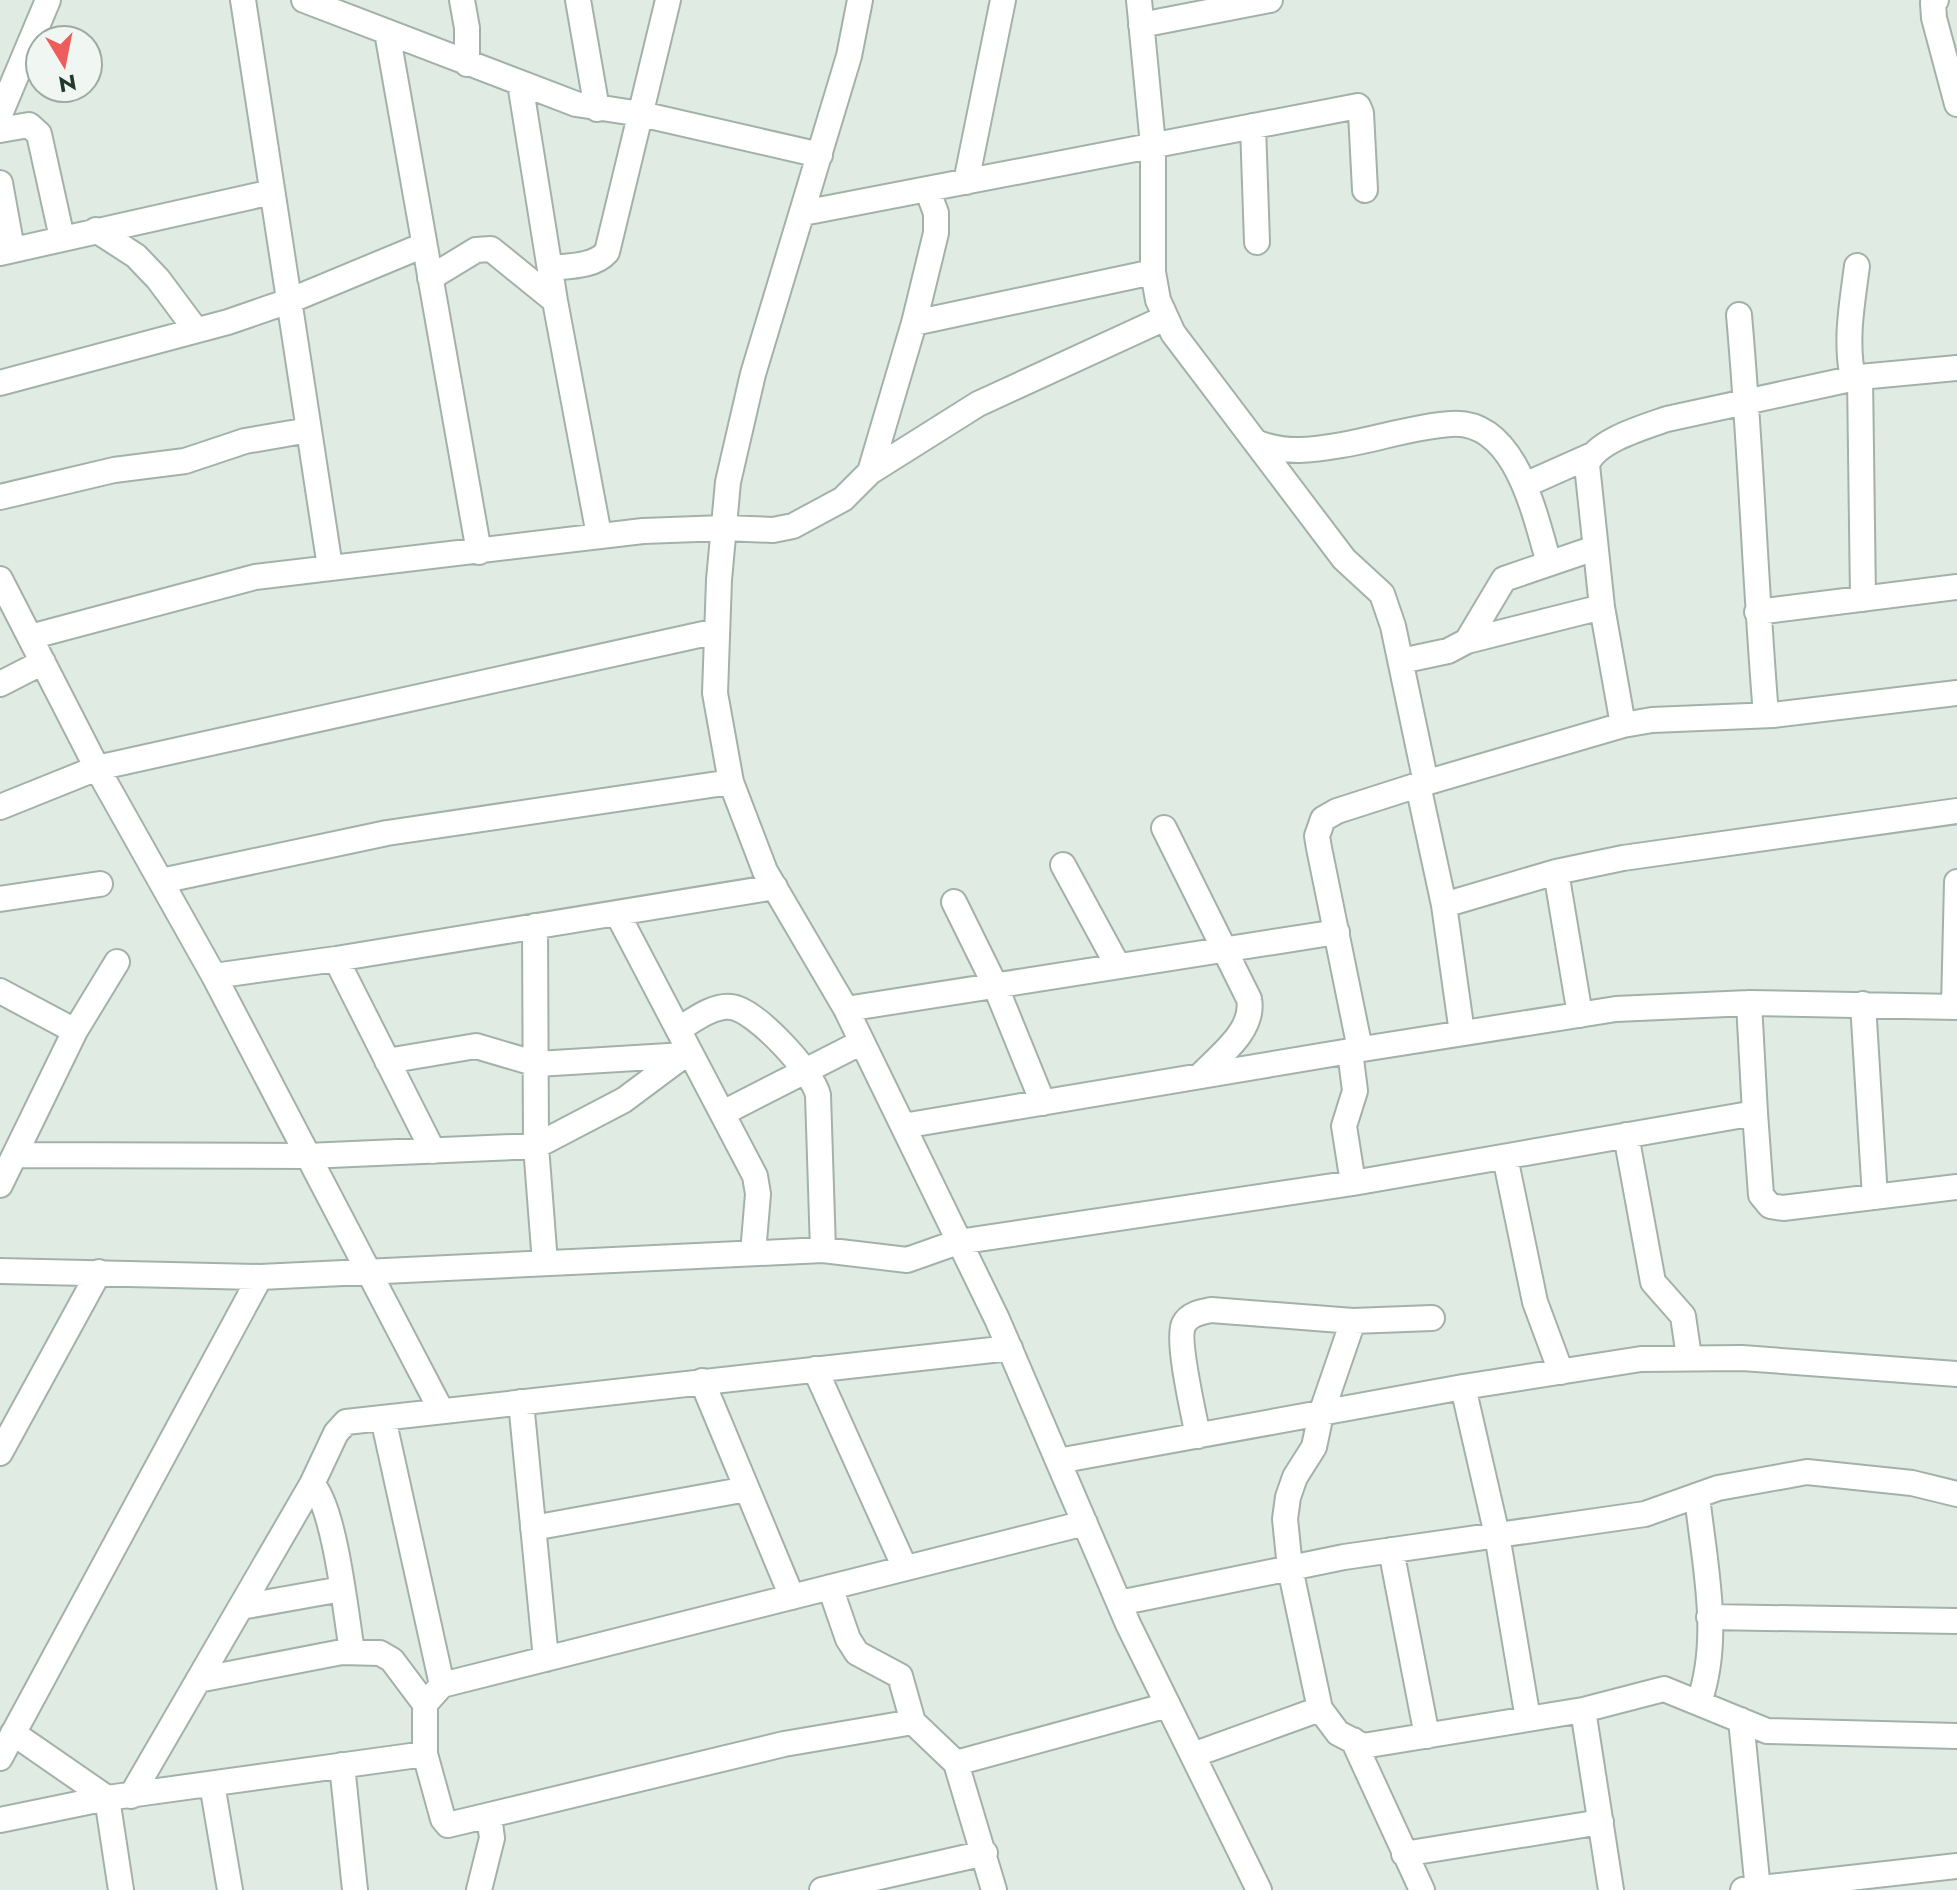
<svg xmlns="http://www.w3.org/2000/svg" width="1957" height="1890" font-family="Jost,sans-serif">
	<rect width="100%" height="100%" fill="#e0ebe3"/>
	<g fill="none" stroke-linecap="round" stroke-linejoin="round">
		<g stroke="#a3b2a9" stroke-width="28">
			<path id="minor" d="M243 0 330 567
				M304 0 576 104 641 114 820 155
				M462 0 467 28V64
				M578 0 597 109
				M860 0 849 56 753 374 728 482 719 580 715 693 731 782 765 871 846 1009 997 1319 1128 1624 1259 1890
				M1936 0 1933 3 1934 18 1957 104
				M1141 25 1270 0
				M387 32 479 552
				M520 83 555 301 599 535
				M0 114 48 0
				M1253 126 1257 242
				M0 130 29 125 39 134 62 238
				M966 182 1003 0
				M0 183 12 249
				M803 213 1358 106 1361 113 1365 190
				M96 230 136 256 158 279 196 330
				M0 253 272 192
				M550 268C568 266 594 267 607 252L668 0
				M1153 272 1158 300 1173 333 1344 559 1382 594 1393 626 1426 783
				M430 278 476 250 491 249 555 301
				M1739 315C1751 448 1755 582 1766 715
				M914 323 1153 272V145L1139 0
				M1860 377 1863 599
				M1853 379C1845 341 1852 304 1857 266
				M0 383 228 322 289 301 424 245
				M1258 443C1286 454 1313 450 1342 445 1378 439 1415 426 1451 424 1516 419 1535 516 1549 563
				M870 472 914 323 936 233V213L927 189
				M1525 485 1590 456
				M0 497 114 470 185 461 245 441 309 430
				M0 579 97 768 214 976 441 1410
				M1757 612 1957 587
				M30 637 255 577 643 531 724 528 773 530 793 526 843 499 870 472 978 404 1165 318
				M1467 641 1602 607
				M1401 661 1448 651 1467 641 1504 579 1595 548
				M0 684 43 662
				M1623 725 1602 607 1587 465C1595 441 1644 427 1667 419L1860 377 1957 368
				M1418 785 1444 905 1462 1033
				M0 807 97 768 717 631
				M1164 828 1249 999C1255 1030 1220 1055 1200 1076
				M1063 865 1118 966
				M1556 872 1580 1015
				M161 881 387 833 731 782
				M0 899 100 884
				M954 902 995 985 1043 1103
				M1444 905 1556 872 1623 858 1957 811
				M617 913 755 1176 758 1194 753 1253
				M535 926 536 1146 545 1263
				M336 959 433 1151
				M214 976 336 959 775 887
				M0 991 75 1031
				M1749 1003 1755 1113
				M1863 1004 1875 1197
				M1954 1007 1957 882
				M846 1009 1337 932
				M679 1029C694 1020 713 1005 731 1007 755 1009 813 1072 818 1095L823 1250
				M1360 1049 1319 848 1317 836 1323 819 1337 811 1418 785 1623 725 1652 720 1773 715 1957 693
				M1350 1051 1355 1091 1344 1126 1353 1183
				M387 1061 476 1046 537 1064 685 1055
				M723 1113 862 1042
				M903 1126 1350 1051 1616 1009 1749 1003 1957 1007
				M1626 1135 1653 1282 1683 1316 1689 1357
				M16 1155 307 1156 536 1146 624 1100 683 1056
				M1505 1157 1535 1302 1561 1372
				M0 1185 75 1031 117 962
				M0 1271 260 1277 823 1250 907 1260 958 1242 1353 1183 1755 1113 1761 1195 1770 1206 1783 1208 1957 1187
				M1353 1321 1321 1414 1314 1447 1295 1477 1288 1497 1285 1519 1290 1568 1320 1709 1338 1733 1363 1746 1583 1710 1664 1689 1767 1731 1957 1736
				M815 1369 905 1568
				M702 1381 792 1597
				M1463 1387 1497 1535 1528 1719
				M521 1402 546 1659
				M383 1418 442 1685
				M1198 1436C1194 1416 1176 1338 1184 1324 1189 1314 1201 1312 1211 1310L1353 1321 1432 1318
				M0 1453 99 1272
				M1058 1461 1463 1387 1641 1359 1742 1358 1957 1374
				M312 1484C335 1507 346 1616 352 1651
				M1697 1496C1704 1561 1722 1638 1699 1702
				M533 1528 747 1489
				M1391 1550 1427 1736
				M830 1587 848 1639 857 1653 900 1676 913 1722
				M1119 1603 1344 1557 1645 1514 1718 1488 1807 1472 1912 1483 1957 1494
				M241 1607 342 1589
				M1709 1617 1957 1621
				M198 1680 342 1652 380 1653 392 1660 425 1704V1754L443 1819 448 1825 784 1744 913 1722 956 1763 994 1890
				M425 1704 442 1685 1085 1523
				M1583 1710 1611 1890
				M1741 1720 1758 1890
				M13 1733 107 1798 121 1890
				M1353 1740 1422 1890
				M1193 1755 1320 1709
				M0 1758 260 1277
				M956 1763 1168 1705
				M342 1765 355 1890
				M212 1784 230 1890
				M131 1796 312 1484 336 1433 346 1422 1010 1348
				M0 1820 107 1798 425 1754
				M1404 1854 1601 1822
				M479 1890 492 1838 489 1816
				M822 1890 985 1853
				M1743 1890 1957 1866"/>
		</g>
		<use href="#minor" stroke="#fff" stroke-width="24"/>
	</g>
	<g transform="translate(64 64) rotate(170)"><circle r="38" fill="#f0f7f2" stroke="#9daba4" stroke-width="2"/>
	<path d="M0-6L14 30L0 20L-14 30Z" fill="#ee5c5b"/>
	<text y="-12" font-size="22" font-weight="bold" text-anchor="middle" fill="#213a2e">N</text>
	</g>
</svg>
